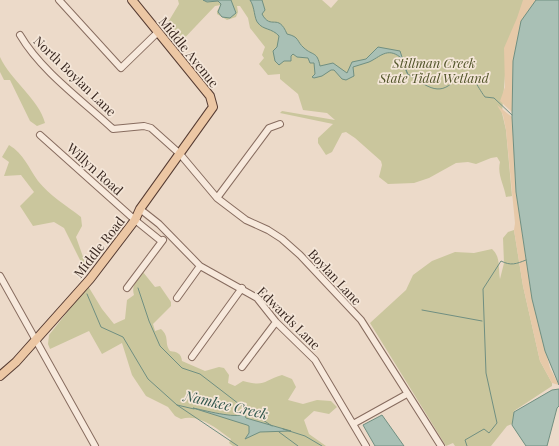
<svg xmlns="http://www.w3.org/2000/svg" width="559" height="446" font-family="'Playfair Display',serif">
	<rect width="100%" height="100%" fill="#ecdac9"/>
	<path fill="#cac69d" d="M178 0H322L331 8 338 0H536L505 75 502 113 506 130 512 196 506 197C504 184 497 175 500 162L497 157 491 158 476 164 468 162 456 163 429 178 414 183 388 184 379 177 382 165 381 161 355 138 346 132 342 133 332 152 326 155 318 143V138L333 124 280 113 282 111 335 120 327 113 303 110 298 94 280 79V74L268 75 259 64 264 58 262 55 265 47 250 28 248 18 240 6H237L238 12 236 17 227 20 217 14V11L221 5 215 6 176 47 161 30 167 24 179 4Z
		M0 57C11 81 39 99 45 123L37 126 30 121 10 80H4L0 72Z
		M9 145C24 154 28 167 38 181 49 195 67 206 81 217L82 226 76 237 87 268 86 272 64 228 54 222 33 226 20 206 34 192 21 175 4 176 9 162 2 157Z
		M514 230 523 286 540 361 552 383V386L514 411 512 424 507 426 491 446H455L453 443 446 446 370 323 406 290 413 275 432 261 455 252 474 253 492 249C501 257 498 268 500 279L504 263 503 238 508 232Z
		M143 272 155 287 160 286 171 302V306L153 324 155 331 161 329C170 337 164 343 170 351 177 352 181 353 182 361L205 371 219 367 224 368 229 375 228 383 235 386 243 381C265 387 263 381 282 375L292 379 296 387 288 400 303 404 317 400 331 401 337 407 329 414 314 411 304 420 309 434 326 446H233L229 443 231 439C217 429 199 413 181 419L175 416 168 407 146 396 132 375 122 343 102 354 89 331 50 349 48 344 49 335 88 286 102 309 114 324 125 319 127 300 134 295C131 285 137 280 143 272Z"/>
	<path fill="#e6c9a8" d="M523 0H536L521 21 513 61 512 112 500 101 505 87 504 48 517 18Z
		M497 105 512 117 516 192 532 299 550 368 559 385 552 383 540 361 523 286 514 230 515 223 506 130 503 115Z"/>
	<path fill="#a9c0b5" stroke="#708f81" d="M203 0H231L236 13 230 18 222 17 218 12 221 4 218 1 207 2Z
		M250 0H262L265 10 262 14C271 31 278 12 287 34 300 37 296 41 304 48 313 56 317 51 320 66L333 63 347 73 352 62 366 59 378 47 400 51 408 75 400 57C387 47 380 57 369 62 364 64 358 65 353 67L354 76 346 80 342 79 334 70H331L322 76 314 78 312 77 315 74 314 63H310L308 58 297 57 293 54 291 56V61H284L279 65 275 61 273 51 277 47 279 36C272 28 263 30 258 23 254 19 255 7 250 0Z
		M536 0H559V385L545 351 532 299 516 192 512 117 513 61 521 21Z
		M559 389V406L557 408 547 446H526L512 425 514 412 552 390Z
		M193 408C203 410 236 419 244 414L246 418 291 431 260 432 245 439 249 433V426L247 425Z
		M382 415 404 446H375L363 425Z"/>
	<g fill="none" stroke-linecap="round" stroke-linejoin="round">
		<path stroke="#708f81" stroke-width="1" d="M408 74C428 87 441 99 458 76 477 77 475 84 485 97L494 98 512 115
			M138 288 149 321 160 346 182 368 200 374 239 404 272 426
			M87 294 101 327 123 337 148 379 177 405 238 446
			M422 310 482 321
			M177 405 194 409
			M283 429 305 436 322 446
			M279 432 298 446
			M467 446 465 440 484 429 489 433 497 423 486 373 483 289 501 261C511 266 516 264 526 260"/>
		<g stroke="#876c5f" stroke-width="8">
			<path id="minor" d="M59 0 121 68 158 32
				M20 35C41 71 83 101 113 129L144 126 151 128 180 154 217 198 246 220 268 230 282 239 300 255 361 320 441 446
				M40 135 135 220 161 241
				M217 198 269 128 280 124
				M140 209 159 224 200 266 257 298 276 322 315 360 366 446
				M0 276 95 446
				M127 288 163 240
				M177 298 200 266
				M192 357 242 288
				M242 367 276 322
				M353 424 407 394"/>
		</g>
		<g stroke="#553b32" stroke-width="10">
			<path id="major" d="M0 376 16 362 90 279 135 220 140 209 213 107 210 96 132 0"/>
		</g>
		<use href="#minor" stroke="#f7e9dc" stroke-width="6"/>
		<use href="#major" stroke="#ecc7a4" stroke-width="8"/>
	</g>
	<g text-anchor="middle" stroke-width="3.5" stroke-linejoin="round" paint-order="stroke">
		<g font-size="13" fill="#392821" stroke="#f4e6d8">
			<text transform="translate(189 52) rotate(51)" y="5">Middle Avenue</text>
			<text transform="translate(75 76) rotate(44)" y="5">North Boylan Lane</text>
			<text transform="translate(95 169) rotate(42)" y="5">Willyn Road</text>
			<text transform="translate(99 247) rotate(-52)" y="5">Middle Road</text>
			<text transform="translate(335 277) rotate(47)" y="5">Boylan Lane</text>
			<text transform="translate(289 318) rotate(45)" y="5">Edwards Lane</text>
		</g>
		<g font-size="13" font-style="italic" fill="#515429" stroke="#f4e6d8">
			<text x="434" y="68">Stillman Creek<tspan x="434" dy="15">State Tidal Wetland</tspan></text>
		</g>
		<g font-size="14" font-style="italic" fill="#31574d" stroke="#f4e6d8">
			<text transform="translate(226 405) rotate(13)" y="5">Namkee Creek</text>
		</g>
	</g>
</svg>
